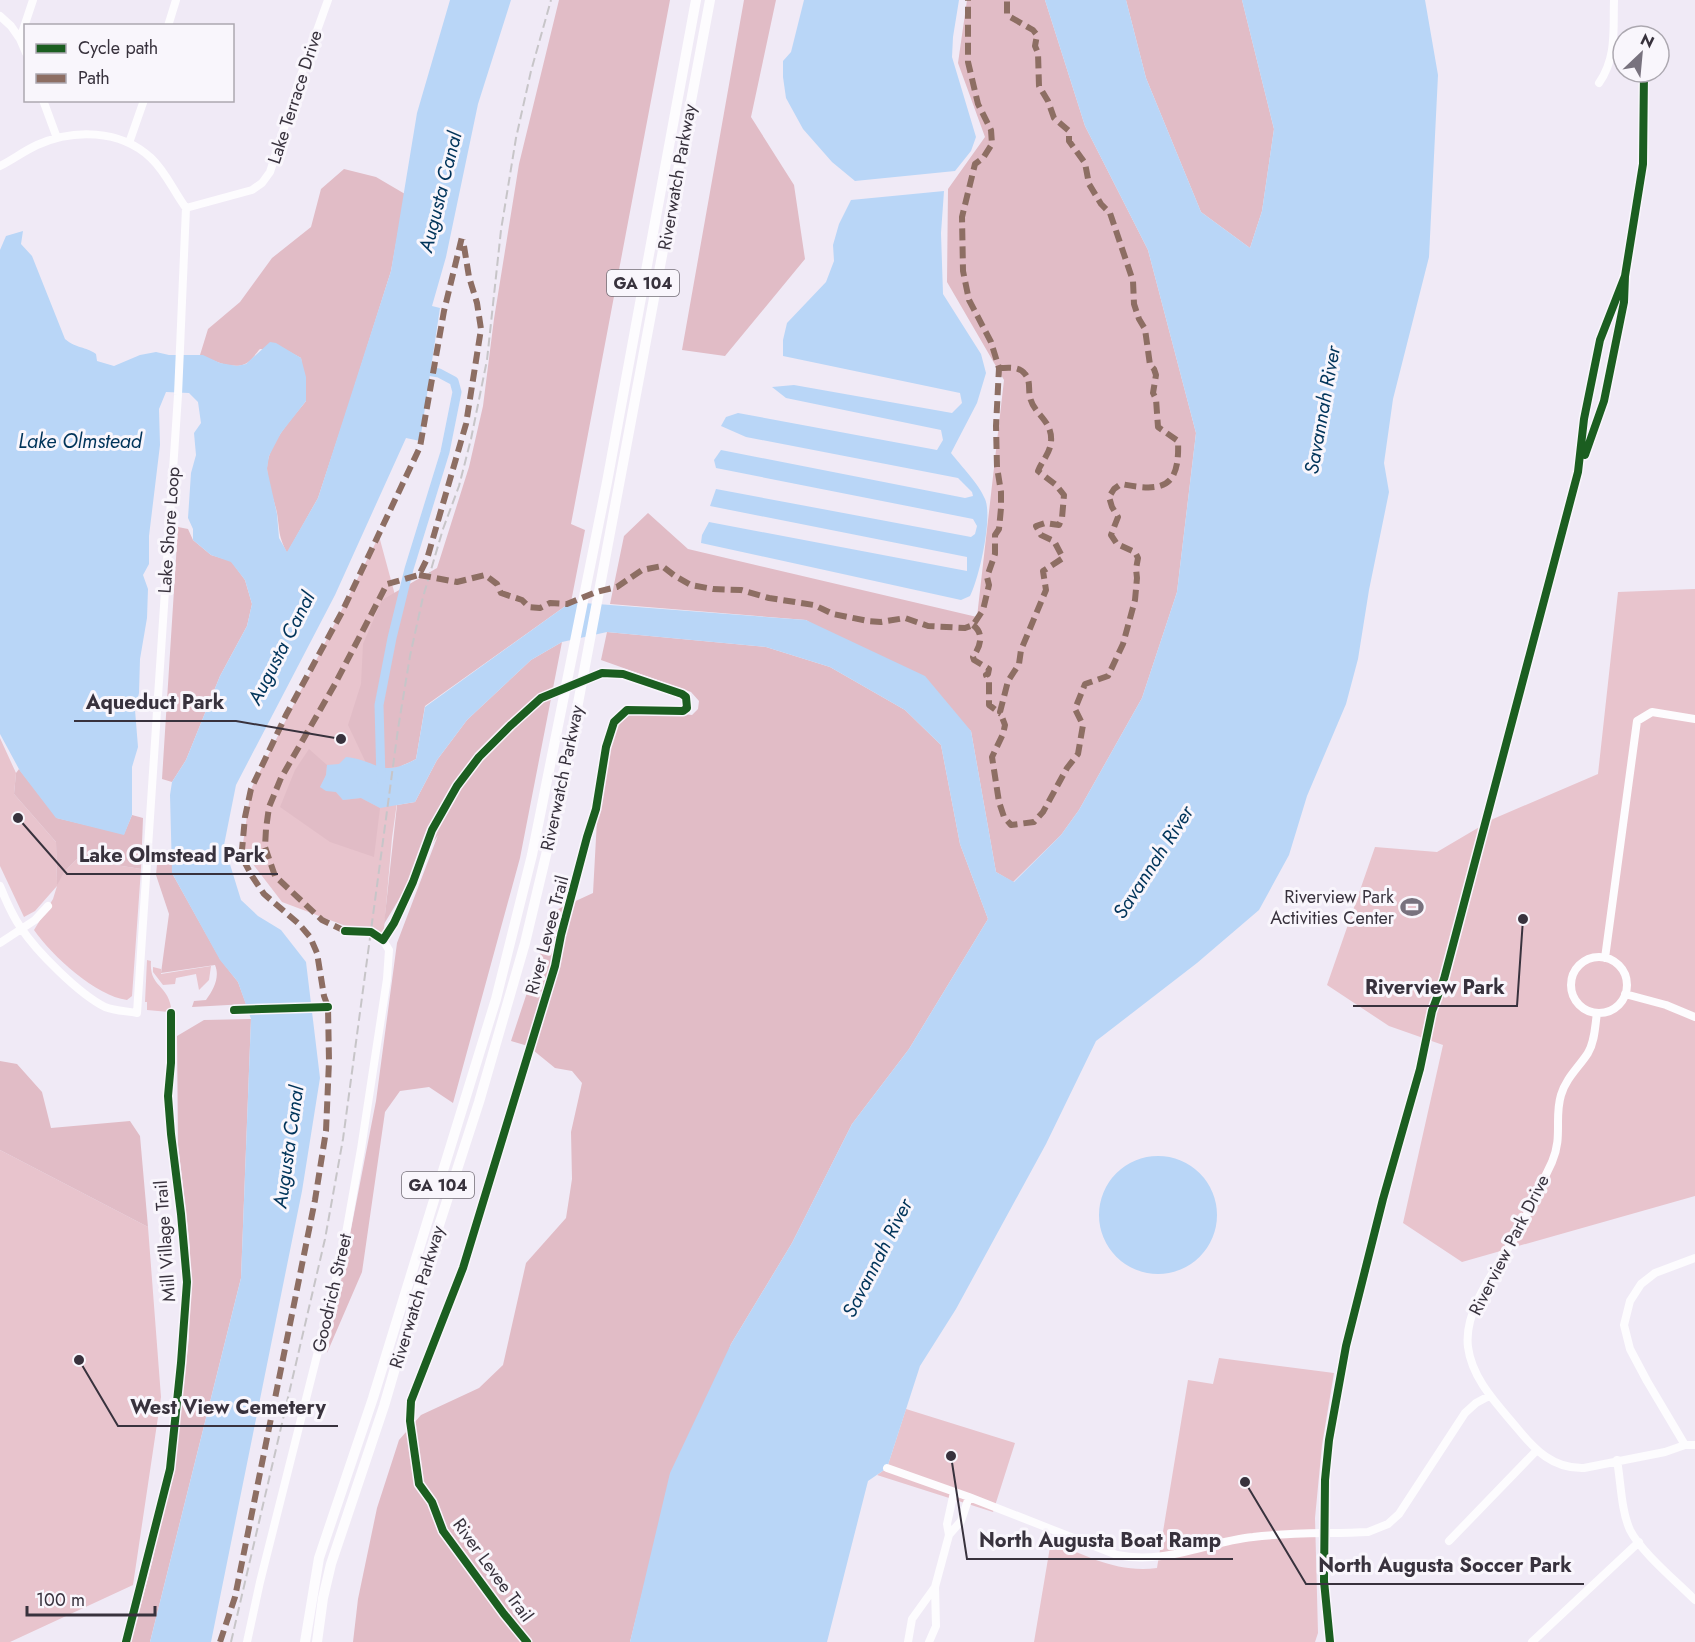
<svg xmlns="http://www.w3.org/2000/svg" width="1695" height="1642" font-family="Jost,sans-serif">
	<rect width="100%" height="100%" fill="#f0eaf6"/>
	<path fill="#e8c4cd" d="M379 536 395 595 407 731 392 838 383 940 282 902 242 850 251 789Z
		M1695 589V1196L1462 1262 1403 1223 1443 1045 1389 1026 1327 985 1375 847 1437 852 1493 819 1598 774 1618 592Z
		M0 738 16 773 14 794 56 842 57 883 65 871 77 859 141 869 132 996 127 1000C96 996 52 956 34 930L53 899 57 886 35 911 24 917 0 866Z
		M147 960 151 961C149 987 167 984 171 1007L169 1012 147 1010V1002H145Z
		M211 966 209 980 199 990 196 974 176 978 175 984 163 985 153 972V967L161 969V974Z
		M0 1150 148 1227 161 1397 133 1585 10 1642H0Z
		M1219 1358 1334 1373 1322 1445 1315 1518 1318 1633 1315 1642H1034L1051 1541C1086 1556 1117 1573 1157 1568L1188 1380 1213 1384Z
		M906 1409 1015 1443 993 1512 877 1475 887 1468Z"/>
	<path fill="#e1bcc6" d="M559 0H670L571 524 585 530 571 602 425 706 416 759C398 769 386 771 366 763L348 725 361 684 363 644 382 600 437 568 469 467 483 406 494 319 519 164Z
		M744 0H776L751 117 794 185 805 259 725 356 682 350Z
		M967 0H1045L1085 126 1148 250 1196 433 1177 592 1142 698 1079 810 1061 835 1013 882 996 872 971 731 806 620 610 604 624 536 648 513 688 549 977 617 1004 380 947 282 948 189 985 137 958 63Z
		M1126 0H1242L1274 129 1262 211 1250 248 1201 212 1146 78Z
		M344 169 376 177 405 194 391 271 348 407 318 498 287 553C278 535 280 532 277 513 274 499 267 483 267 468 268 443 292 419 306 401L301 358 288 351 260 349C256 353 252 360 247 363 234 371 212 360 200 355L208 329 240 302 272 258 311 227 321 189Z
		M178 527 188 529 193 540 211 555 231 561 245 580 252 604 247 626 220 676 186 760 172 782 162 779Z
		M607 632 766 647 830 667 905 710 941 745 960 844 988 919 909 1049 852 1124 792 1243 731 1344 644 1586 630 1642H353L358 1599 377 1508 399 1440 421 1415 479 1388 503 1365 526 1263 566 1218 572 1179 571 1132 582 1083 572 1071 555 1068 528 1046 511 1041 554 911 593 893 599 783 605 764 606 747 614 722 627 710 638 709 692 715 698 709 699 701 691 692 601 660Z
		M562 642 520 858 453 1103 429 1087 400 1091 385 1112 362 1272 327 1353 376 1101 397 943 438 835 384 924 397 805 415 802 437 760 467 720 531 660Z
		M309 749 327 765 326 775 320 787 336 792 343 800 361 798 380 808 374 857 330 842 280 807 295 770Z
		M19 769 57 818 124 834 132 815 143 818 141 869 77 859 65 871 57 885 56 842 14 794 16 773Z
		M158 853 172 855V873L220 959 238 982 246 1004 192 1007 194 1001 206 1000C214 989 220 977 215 965L161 973 169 914 156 875Z
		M251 1019 241 1278 150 1642H131L152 1563 177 1443 189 1338 190 1247 178 1144 177 1036 204 1020Z
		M0 1061 17 1064 42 1092 51 1128 130 1121 140 1136 148 1227 0 1150Z"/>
	<path fill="#b9d6f7" d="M450 0H511L478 104 446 257 432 306 440 308 420 441 406 438 335 595 236 785 224 845 241 900 258 916 281 930 306 962 320 1078 302 1191 211 1642H150L241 1278 251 1019 238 982 220 960 172 873 170 795 172 782 186 760 220 676 247 626 252 604 245 580 231 562 211 555 193 540V529L188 518 191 473 196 455 194 433 201 423 198 402 189 393 166 392 159 409 160 445 149 536V564L143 575 148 589 147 618 140 659 139 693 135 710 138 747 132 767V815L124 835 56 818 20 771 0 734V250L6 236 23 231 21 244 32 256 65 339C77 349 85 346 96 354L97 361 114 366 140 355 156 352 169 355H203L220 363 237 366 246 364 270 342 276 343 301 358 306 377V401L281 433 269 456 267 469 277 514 279 538 287 552 318 498 391 271 417 113Z
		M804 0H959L953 37 952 57 976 137 971 151 955 171 855 181 832 162 803 129 786 98 783 77V61L791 52Z
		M1045 0H1126L1146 78 1201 212 1250 248 1262 211 1274 129 1242 0H1425L1438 75 1429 257 1393 399 1384 463 1389 492 1369 590 1358 659 1346 704 1307 796 1289 855 1259 910 1197 963 1096 1041 1046 1144 956 1309 920 1366 887 1468 868 1481 827 1642H630L670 1473 731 1344 792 1243 852 1124 909 1049 988 919 960 844 941 745 905 710 830 667 766 647 607 632 562 642 531 660 467 720 437 760 415 802 380 808 361 798 343 800 336 792 326 791 320 787 326 775 327 765 339 764 346 757C378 760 380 779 416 759L425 707 571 602 806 620 925 676 971 731 996 872 1014 882 1061 835 1079 810 1142 698 1177 592 1196 433 1148 250 1085 126Z
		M944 191 941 233 943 294 981 354 986 373 977 403 951 453C961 466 979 484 985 499 993 517 979 579 970 596L961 600 701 543 702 535 709 522 967 571V557L710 506 716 489 971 537 975 534 977 526 973 519 716 468 714 460 721 450 965 498 973 496 972 492 958 478 746 437 721 426 726 417 738 413 937 450 943 440 941 430 786 398 772 387 794 385 952 413 962 403 960 393 783 356V340L787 323 826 282 834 261 833 245 839 224 851 200Z
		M1099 1215a59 59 0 1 1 118 0a59 59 0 1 1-118 0Z"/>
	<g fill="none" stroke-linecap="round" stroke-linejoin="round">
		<path stroke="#b9d6f7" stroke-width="9" d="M381 780 379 705 392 638 409 569 445 452 457 392 454 381 439 373 421 370"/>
		<path stroke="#fdfcfe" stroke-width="8" d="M0 16 11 26 20 39
			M168 26 176 0
			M26 53 20 39 33 0
			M1599 83C1617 57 1613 30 1614 0
			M43 100 57 138
			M129 143 144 100
			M0 166C12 160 24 151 37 145 73 129 120 129 151 158 166 172 174 192 186 208L178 395 137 1013C127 1011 115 1011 105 1007 79 994 37 952 21 928 12 915 6 901 0 886
			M186 208 252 190 262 183 270 172 300 78 328 0
			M0 943 35 920 48 906
			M1571 985a28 28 0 1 1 56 0a28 28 0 1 1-56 0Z
			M1605 958 1637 721 1652 712 1695 719
			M1625 994 1666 1005 1695 1017
			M1597 1013C1595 1026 1595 1041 1588 1053 1579 1067 1566 1078 1561 1095 1554 1118 1563 1137 1552 1162 1541 1185 1530 1209 1518 1232 1500 1264 1463 1308 1468 1347 1472 1379 1497 1404 1517 1428 1535 1450 1553 1469 1584 1468L1665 1452 1685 1445
			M1695 1258 1655 1273 1641 1284 1630 1301 1624 1325 1630 1349 1647 1381 1685 1445H1695
			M1617 1460C1621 1483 1621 1510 1630 1530 1641 1552 1677 1582 1695 1600
			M887 1468 969 1497 1117 1555C1165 1565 1206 1542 1253 1537 1291 1532 1330 1534 1368 1532L1388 1524 1399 1514 1465 1413 1476 1403 1489 1396
			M949 1535 961 1521 969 1497
			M1449 1541 1537 1450
			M247 1642 260 1582 342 1256 361 1149 387 979 389 950 383 940
			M908 1642 912 1619 935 1587
			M929 1642 936 1626 935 1587 949 1535 947 1524 954 1492
			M1532 1642 1639 1542"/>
		<path stroke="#fdfcfe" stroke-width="10" d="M305 1642 319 1558 373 1398 496 999 532 855 607 482 696 0
			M317 1642 323 1598 331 1564 384 1406 417 1293 479 1102 525 943 551 834 576 714 710 0"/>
		<path stroke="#c7c5c8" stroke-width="2" stroke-dasharray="9 4.5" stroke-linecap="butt" d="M231 1642 325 1239 343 1139 398 729 410 656 423 597 443 529 459 486 471 439 487 360 501 230 516 138 531 71 551 0"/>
		<path stroke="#8d6e63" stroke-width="6" stroke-dasharray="12 6" stroke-linecap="butt" d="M999 368C1008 368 1019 366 1025 374 1031 381 1028 389 1030 397 1033 414 1053 420 1051 442 1050 453 1042 461 1038 471L1056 485 1064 495 1062 518 1059 525 1045 523 1036 526 1041 535 1054 541 1063 558 1043 571 1046 590 1021 650 1019 664 1008 681 1000 712 1005 725 1003 734 992 757 999 802 1004 817 1011 825 1034 822 1043 812 1067 768 1078 754 1083 725 1075 709 1085 684 1108 676 1123 644 1135 600 1137 578 1136 569 1138 558 1135 552 1117 544 1111 535 1118 517 1112 507 1109 497 1114 489 1121 484C1162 492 1180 489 1178 441L1158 427 1156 399 1153 393 1156 375 1154 369 1150 365 1145 329 1139 319 1134 304 1133 281 1110 213 1101 204 1089 184 1085 163 1069 141V131L1054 118 1048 101 1039 86 1038 53 1035 46 1037 35 1033 30 1007 15V0
			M419 575 457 582 485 575 497 584 501 593 522 600 529 607 540 608 550 603 567 604 596 592 617 587 642 570 662 566 675 576 691 585 713 589 741 590 769 598 814 605 833 614 868 621 881 622 905 618 928 626 965 628 973 625 983 610 989 585 987 577 995 554V535L999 529 1001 508V492L997 467 996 426 999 368 991 342 969 300 963 271 962 217 975 164 983 158 992 144 991 130 978 104 968 62V0
			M973 625C985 634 980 647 973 657L974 660 989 669 988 674 986 675 989 682V705L1001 714
			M345 931 322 920 275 876 265 847 266 829 269 807 281 778 335 684 387 584 419 575 427 559 466 424 481 329 477 303 469 277 463 240
			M220 1642 235 1597 315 1200 326 1131 329 1061 328 1007 324 996 317 953 310 937 299 924 264 894 252 876 245 863 242 850 245 817 251 789 286 715 342 612 420 447 444 311 462 237"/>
		<g stroke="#f9f6fc" stroke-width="11">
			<path id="cycleway" d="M1585 455 1604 401 1624 302 1625 276 1643 164 1644 72
				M345 931 371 932 383 940 394 923 413 882 432 830 457 786 479 757 510 726 541 698 602 673 623 674 682 694 686 697 687 708 683 711 627 710 614 722 606 747 596 809 587 837 561 935 555 966 463 1268 411 1401 410 1421 419 1484 432 1502 443 1531 504 1614 527 1642
				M234 1010 328 1007
				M126 1642 170 1469 181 1363 187 1282 181 1214 171 1134 168 1096 171 1063V1013
				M1330 1642 1324 1581 1325 1480 1329 1440 1346 1346 1383 1199 1420 1069 1432 1011 1444 979 1578 472 1584 419 1600 340 1625 276"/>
		</g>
		<use href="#cycleway" stroke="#1b5e20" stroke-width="8"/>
	</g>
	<defs>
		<g id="stadium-bare" transform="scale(1.8)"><path d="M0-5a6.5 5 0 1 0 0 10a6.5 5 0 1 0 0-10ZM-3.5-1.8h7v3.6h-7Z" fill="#78727e" stroke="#f9f6fc" stroke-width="2.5" paint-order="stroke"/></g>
	</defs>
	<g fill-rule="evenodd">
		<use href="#stadium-bare" x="1412" y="907"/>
	</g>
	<g text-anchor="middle" stroke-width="6" stroke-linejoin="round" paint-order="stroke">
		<g fill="#f9f6fc" stroke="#726d76" stroke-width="1.5">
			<rect x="607" y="270" width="72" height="26" rx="4.5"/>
			<rect x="402" y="1172" width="72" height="26" rx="4.5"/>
		</g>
		<g font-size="16" font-weight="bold" fill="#38323d">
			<text x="643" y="289">GA 104</text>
			<text x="438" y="1191">GA 104</text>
		</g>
		<g font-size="18" fill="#38323d" stroke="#f9f6fc">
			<text transform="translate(295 97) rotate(-72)" y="6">Lake Terrace Drive</text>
			<text transform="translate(677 177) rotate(-80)" y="6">Riverwatch Parkway</text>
			<text transform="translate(169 530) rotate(-86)" y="6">Lake Shore Loop</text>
			<text transform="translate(562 778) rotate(-78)" y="6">Riverwatch Parkway</text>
			<text transform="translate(547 935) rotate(-75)" y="6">River Levee Trail</text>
			<text transform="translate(165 1241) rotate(-94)" y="6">Mill Village Trail</text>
			<text transform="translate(1509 1245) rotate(-63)" y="6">Riverview Park Drive</text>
			<text transform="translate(332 1293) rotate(-77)" y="6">Goodrich Street</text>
			<text transform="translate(417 1297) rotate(-73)" y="6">Riverwatch Parkway</text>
			<text transform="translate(493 1570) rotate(54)" y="6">River Levee Trail</text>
		</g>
		<g font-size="18" fill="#38323d" stroke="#f9f6fc" text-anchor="end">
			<text x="1394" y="903">Riverview Park<tspan x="1394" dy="21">Activities Center</tspan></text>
		</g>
		<g font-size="20" font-style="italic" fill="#00345a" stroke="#f9f6fc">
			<text transform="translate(440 192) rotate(-76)" y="7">Augusta Canal</text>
			<text transform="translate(1322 410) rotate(-80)" y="7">Savannah River</text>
			<text x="80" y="448">Lake Olmstead</text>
			<text transform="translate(281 648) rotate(-63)" y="7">Augusta Canal</text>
			<text transform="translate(1153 862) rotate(-57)" y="7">Savannah River</text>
			<text transform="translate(288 1147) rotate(-82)" y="7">Augusta Canal</text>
			<text transform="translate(877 1258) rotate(-63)" y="7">Savannah River</text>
		</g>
	</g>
	<path fill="none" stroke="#38323d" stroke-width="2" d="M341 739L236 721H74M18 818L67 874H278M1523 919L1517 1006H1353M79 1360L118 1426H338M951 1456L967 1559H1233M1245 1482L1306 1584H1584"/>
	<g fill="#38323d" stroke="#f9f6fc" stroke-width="2">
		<circle cx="341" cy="739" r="6"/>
		<circle cx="18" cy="818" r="6"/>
		<circle cx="1523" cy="919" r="6"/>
		<circle cx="79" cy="1360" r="6"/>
		<circle cx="951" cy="1456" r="6"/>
		<circle cx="1245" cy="1482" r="6"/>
	</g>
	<g font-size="20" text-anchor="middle" font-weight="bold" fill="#38323d" stroke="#f9f6fc" stroke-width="6" stroke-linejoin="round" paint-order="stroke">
		<text x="155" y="709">Aqueduct Park</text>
		<text x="172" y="862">Lake Olmstead Park</text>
		<text x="1435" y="994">Riverview Park</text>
		<text x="228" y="1414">West View Cemetery</text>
		<text x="1100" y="1547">North Augusta Boat Ramp</text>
		<text x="1445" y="1572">North Augusta Soccer Park</text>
	</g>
	<rect x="24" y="24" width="210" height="78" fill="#f9f6fc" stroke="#aca8b0" stroke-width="1.5"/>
	<rect x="36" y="44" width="30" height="9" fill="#1b5e20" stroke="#aca8b0" stroke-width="1.5"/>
	<text x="78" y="54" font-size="18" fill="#38323d">Cycle path</text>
	<rect x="36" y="74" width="30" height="9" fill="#8d6e63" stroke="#aca8b0" stroke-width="1.5"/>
	<text x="78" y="84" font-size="18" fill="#38323d">Path</text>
	<g transform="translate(1641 54) rotate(26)"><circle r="28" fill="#f9f6fc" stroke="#aca8b0" stroke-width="1.5"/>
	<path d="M0-4.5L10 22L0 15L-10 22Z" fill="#78727e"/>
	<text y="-9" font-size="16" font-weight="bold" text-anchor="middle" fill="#38323d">N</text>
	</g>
	<path d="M27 1606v9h128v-9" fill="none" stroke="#38323d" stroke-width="3"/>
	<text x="36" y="1606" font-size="18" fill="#38323d" stroke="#f9f6fc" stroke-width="4.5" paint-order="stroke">100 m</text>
</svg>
